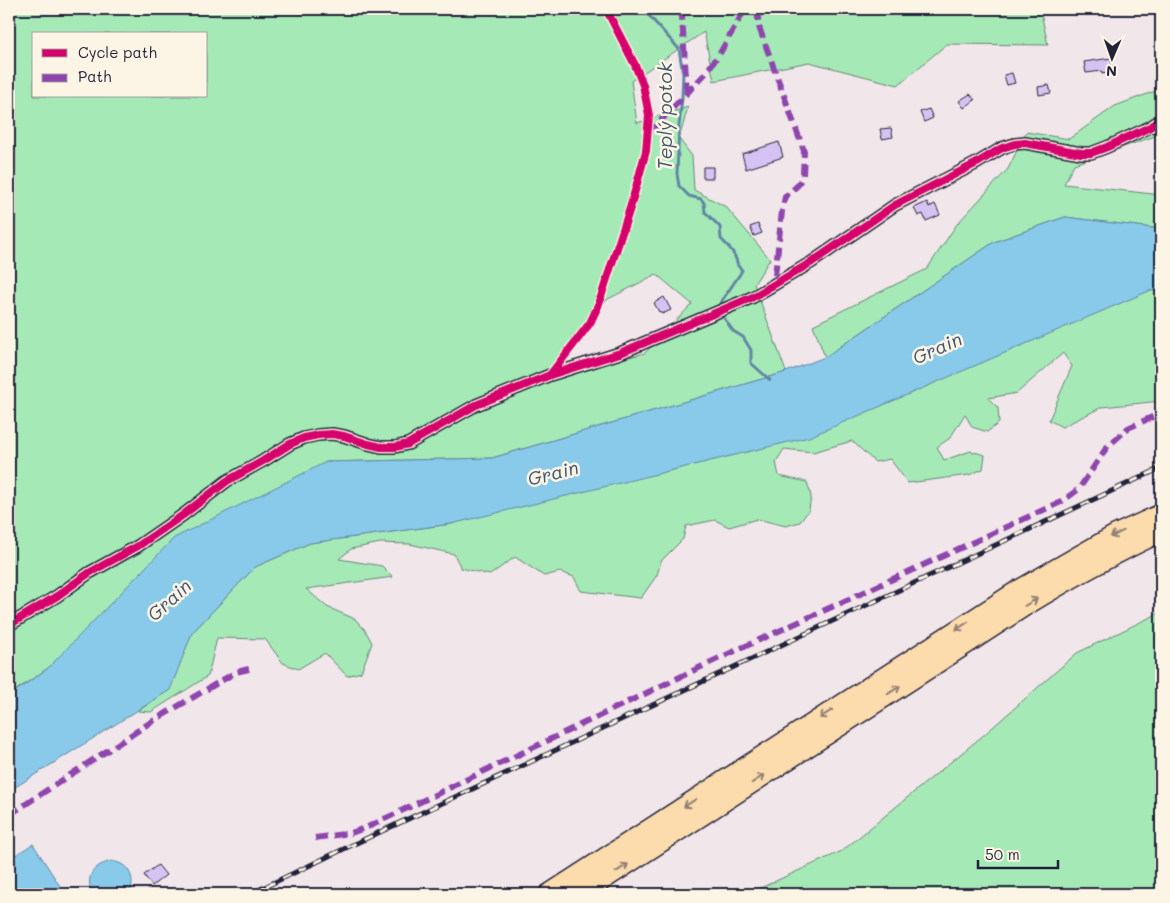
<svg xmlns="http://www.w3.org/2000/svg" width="1170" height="903" font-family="Mali,sans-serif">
	<rect width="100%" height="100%" fill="#f1e6e9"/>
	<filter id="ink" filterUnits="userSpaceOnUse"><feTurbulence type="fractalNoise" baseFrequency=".02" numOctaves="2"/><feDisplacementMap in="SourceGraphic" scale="10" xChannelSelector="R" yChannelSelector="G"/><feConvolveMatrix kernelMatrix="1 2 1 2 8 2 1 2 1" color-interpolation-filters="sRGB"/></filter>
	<g filter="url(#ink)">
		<path fill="#a5eab6" stroke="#648678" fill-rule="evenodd" d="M9 9H1040L1048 45 947 44 898 85 809 62 714 81 704 32 631 81 637 123 688 107 679 139 692 156 694 190 726 207 770 259 754 284 786 372 492 458 326 462 48 668 9 695ZM34 34H206V96H34ZM656 274 692 304 645 353 576 371 551 366 581 327 608 299 632 287Z
			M1161 89V134L1074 164 1064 184 1161 195V229L1065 217 994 242 825 357 813 325 927 269 957 224 1008 169 1026 132 1069 139 1115 106Z
			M1161 290V401L1102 407 1062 427 1049 420 1072 366 1063 353 1017 393 988 398 998 408 999 423 987 432 972 427 965 414 950 438 937 447 944 460 971 451 985 455 983 469 969 475 908 483 890 459 875 462 852 441 813 452 784 449 776 462 779 476 807 482 811 496 809 510 800 522 786 526 757 519 729 527 715 520 686 526 683 539 661 561 657 575 641 598 581 591 574 577 560 572 544 576 515 557 490 575 461 568 454 554 410 544 380 543 351 549 339 559 382 566 393 577 306 589 327 607 355 619 365 630 372 643 361 672 347 676 325 653 298 669 283 663 265 639 217 638 208 676 151 712 138 711 169 690 192 633 255 567 310 543 451 524 1149 291Z
			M1161 612V894H747L842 851 985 734 1077 653Z"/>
		<path fill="#89caea" stroke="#6087a4" d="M1065 217 1161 229V290L1149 291 809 437 451 524 310 543 255 567 192 633 170 690 9 791V696L48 668 174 538 326 462 492 458 786 372 825 357 994 242Z
			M33 844 65 894H9V859Z
			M112 861C115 862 118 862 121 864 132 869 135 884 129 894H92C85 876 93 865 112 861Z"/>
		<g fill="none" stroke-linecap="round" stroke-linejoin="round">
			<path stroke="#6087a4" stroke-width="3" d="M643 9 679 49 683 74 682 98 679 126 677 174 679 186 689 196 701 199 704 203 705 212 720 227 721 239C731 249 735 253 738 266L742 270 740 274 719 305 724 318 733 331 743 337 751 350V363L770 380"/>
		</g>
		<path fill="#d7c3f3" stroke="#22223b" d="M1111 58 1113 72 1102 74V71L1086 73 1084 62Z
			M1012 73 1015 83 1007 85 1004 75Z
			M1049 85 1051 93 1039 95 1038 87Z
			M970 94 975 100 964 108 959 101Z
			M929 109 933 118 924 122 920 112Z
			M891 128 893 137 882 139 880 129Z
			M779 142 783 157 746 169 742 154Z
			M703 167H713V178H703Z
			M927 202 929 207 935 204 940 215 926 221 923 214 918 216 914 208Z
			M758 224 762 233 754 236 750 227Z
			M664 297 671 310 662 314 660 311 659 312 654 303Z
			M158 865 166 875 152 886 144 875Z"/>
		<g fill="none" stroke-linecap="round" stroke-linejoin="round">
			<g stroke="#22223b" stroke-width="14">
				<path id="street" d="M9 625 57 596 89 573 138 546 183 515 227 481 263 461 290 444 304 438 318 435 332 434 344 436 368 444 381 447H395L408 444 476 405 550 375 620 353 753 297 812 262 895 205 977 163 1002 148 1015 144 1025 143 1081 153H1091L1107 147 1150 127 1161 120"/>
			</g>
			<g stroke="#22223b" stroke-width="22">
				<path id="highway" d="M549 894 1017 591 1115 535 1161 514
					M581 894 1028 604C1071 578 1115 553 1161 532"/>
			</g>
			<use href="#street" stroke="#fcf5e5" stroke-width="10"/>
			<use href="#highway" stroke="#fcdcac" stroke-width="19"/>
			<g stroke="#22223b" stroke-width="5">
				<path id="rail" d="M250 894 350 846 1161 468"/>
			</g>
			<use href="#rail" stroke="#fcf5e5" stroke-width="3" stroke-dasharray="9" stroke-linecap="butt"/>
			<path stroke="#8e44ad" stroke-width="6" stroke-dasharray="12 6" stroke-linecap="butt" d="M680 9 682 16 687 93
				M757 9 759 27 804 151 803 175 798 185 785 197 782 211 774 285
				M648 134 705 74 720 53 745 9
				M9 815 148 724 236 672 249 669
				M315 838 351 833 370 826 709 663 1061 502 1079 489 1107 447 1128 428 1161 413"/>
			<g stroke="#fcf5e5" stroke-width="11">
				<path id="cycleway" d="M550 375 590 323 598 306 631 205 646 151 649 115 643 85 635 65 606 9
					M9 625 57 596 89 573 138 546 183 515 227 481 263 461 290 444 304 438 318 435 332 434 344 436 368 444 381 447H395L408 444 476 405 550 375 620 353 753 297 812 262 895 205 977 163 1002 148 1015 144 1025 143 1081 153H1091L1107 147 1150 127 1161 120"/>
			</g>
			<use href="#cycleway" stroke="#d6006c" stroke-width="8"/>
		</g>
		<defs><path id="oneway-shaft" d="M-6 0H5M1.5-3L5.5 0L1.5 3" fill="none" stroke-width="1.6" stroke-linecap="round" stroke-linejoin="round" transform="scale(1.25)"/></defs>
		<g stroke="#8f7f74">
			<use href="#oneway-shaft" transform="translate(1117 534) rotate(154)"/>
			<use href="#oneway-shaft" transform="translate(1031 602) rotate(-31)"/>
			<use href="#oneway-shaft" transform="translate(962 626) rotate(147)"/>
			<use href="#oneway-shaft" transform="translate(894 690) rotate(-33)"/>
			<use href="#oneway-shaft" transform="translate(826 714) rotate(147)"/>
			<use href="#oneway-shaft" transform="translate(758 779) rotate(-33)"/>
			<use href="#oneway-shaft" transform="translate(690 803) rotate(147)"/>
			<use href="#oneway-shaft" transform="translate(622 868) rotate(-33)"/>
		</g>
	</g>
	<g text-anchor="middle" stroke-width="5" stroke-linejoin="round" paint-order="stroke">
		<g font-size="19" font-style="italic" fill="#415470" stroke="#fcf5e5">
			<text transform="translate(665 116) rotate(-90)" y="7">Teplý potok</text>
			<text transform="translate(937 348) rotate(-24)" y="7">Grain</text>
			<text transform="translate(553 473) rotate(-14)" y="7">Grain</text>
			<text transform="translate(169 600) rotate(-42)" y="7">Grain</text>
		</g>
	</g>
	<rect width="1170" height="903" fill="none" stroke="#fcf5e5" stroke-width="30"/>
	<rect x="15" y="15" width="1140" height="873" fill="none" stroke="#22223b" stroke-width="2" filter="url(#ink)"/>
	<rect x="32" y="32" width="175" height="65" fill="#fcf5e5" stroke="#a5a1a1"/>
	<rect x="42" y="49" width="25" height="8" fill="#d6006c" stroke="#a5a1a1"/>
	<text x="78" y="58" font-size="15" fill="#22223b">Cycle path</text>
	<rect x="42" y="74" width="25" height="8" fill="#8e44ad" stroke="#a5a1a1"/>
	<text x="78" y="82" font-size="15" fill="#22223b">Path</text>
	<g transform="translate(1112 58) rotate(182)" stroke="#fcf5e5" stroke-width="4" paint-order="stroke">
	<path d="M0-4L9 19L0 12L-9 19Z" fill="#22223b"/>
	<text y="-8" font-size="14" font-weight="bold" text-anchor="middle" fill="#22223b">N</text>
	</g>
	<path d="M978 860v8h80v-8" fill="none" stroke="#22223b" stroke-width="2.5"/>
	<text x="985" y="860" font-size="15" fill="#22223b" stroke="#fcf5e5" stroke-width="4" paint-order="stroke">50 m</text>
</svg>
